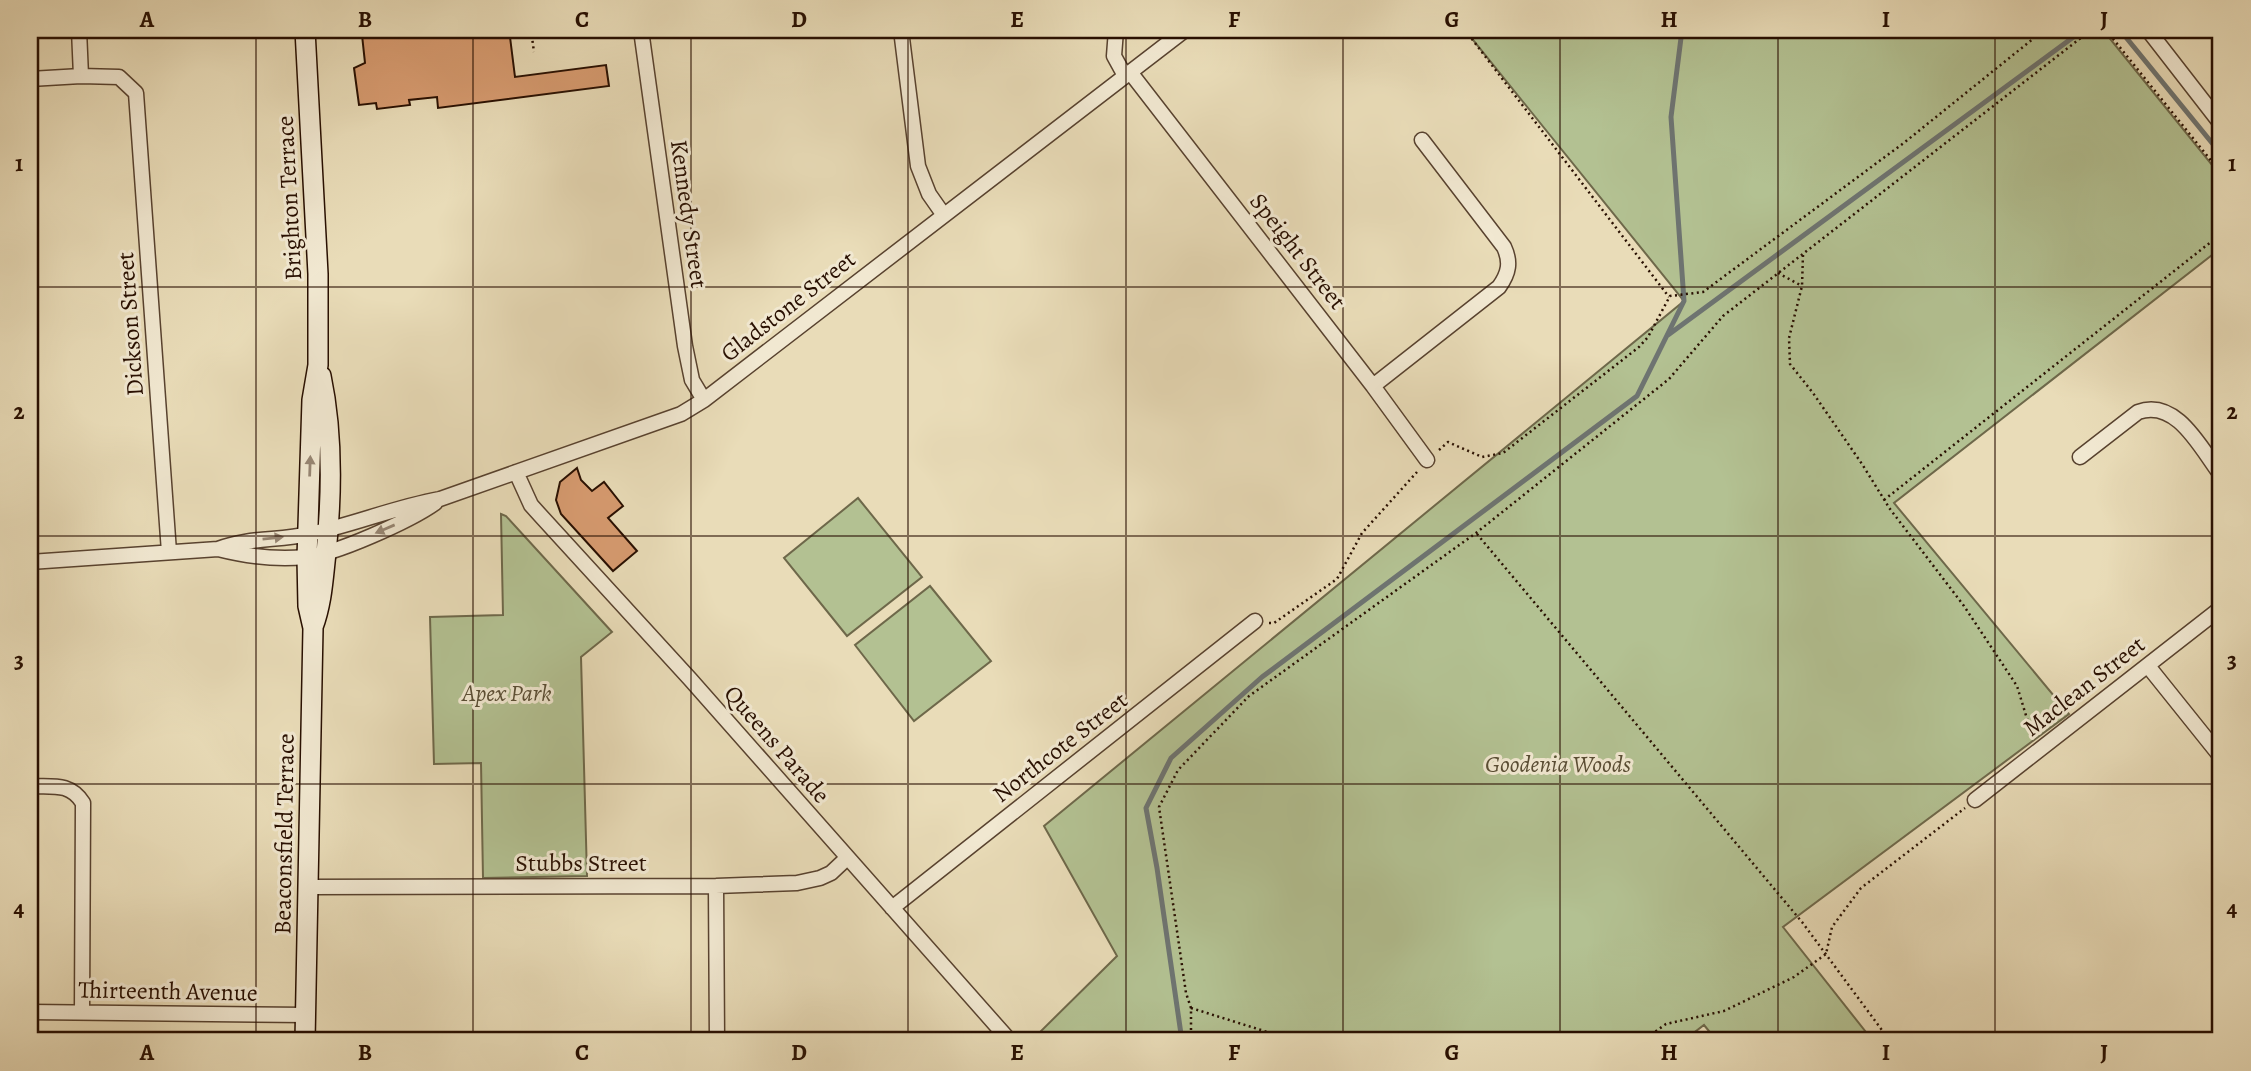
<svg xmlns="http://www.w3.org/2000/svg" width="2251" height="1071" font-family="Alegreya,serif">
	<rect width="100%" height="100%" fill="#e9dcb8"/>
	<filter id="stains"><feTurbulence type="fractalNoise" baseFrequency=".00286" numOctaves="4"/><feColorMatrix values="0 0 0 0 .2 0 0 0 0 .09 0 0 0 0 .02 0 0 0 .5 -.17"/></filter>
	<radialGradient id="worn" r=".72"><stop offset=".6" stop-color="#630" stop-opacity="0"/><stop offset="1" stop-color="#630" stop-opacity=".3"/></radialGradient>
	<path fill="#b3c192" stroke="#6e684a" stroke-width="2" d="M1465 30H2103L2221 176V248L1894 503 2069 714 1783 927 1873 1041H1717L1704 1025 1683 1041H1044L1038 1034 1117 956 1044 826 1684 301Z
		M858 498 922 577 847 636 784 558Z
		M501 514 506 516 612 632 581 657 587 876 483 878 481 763 434 764 430 617 503 615Z
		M930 586 991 661 914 721 855 645Z"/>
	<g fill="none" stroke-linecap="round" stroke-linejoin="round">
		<path stroke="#6e7471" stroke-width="5" d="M2120 30 2221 154
			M1668 335 2083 30
			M1182 1041 1157 868 1146 808 1171 758 1262 677 1637 396 1684 301 1671 117 1682 30"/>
	</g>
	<path fill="#d79b70" stroke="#280f01" stroke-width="2" d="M365 30H500L501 38 510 37 515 77 606 65 609 86 438 108 437 97 409 100 410 105 377 109 376 103 359 105 354 68 365 63 362 35Z
		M577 468 581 480 592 491 604 482 623 506 608 518 637 551 613 571 561 514 556 500 560 482Z"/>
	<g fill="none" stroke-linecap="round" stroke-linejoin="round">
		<g stroke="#58422f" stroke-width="17">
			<path id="minor" d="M79 30 81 76
				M641 30 685 346 692 380 704 400
				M901 30 918 166 929 194 943 214
				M1116 30 1114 56 1125 76
				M2148 30 2221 124
				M1130 72 1373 386 1427 460
				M30 79 81 76 119 77 136 93 169 552
				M1373 386 1499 287C1509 273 1511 262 1504 247L1422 140
				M2080 457 2138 412C2177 398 2201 449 2221 475
				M516 472 531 505 540 515 690 679 1010 1041
				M218 549C249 537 278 541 309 534 353 525 395 507 440 499L681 414 704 400 1185 30
				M30 562 218 549C246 556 277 560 305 557 335 555 411 520 435 503
				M2148 666 2221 757
				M30 786C52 787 70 782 83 803L82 1012
				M1975 800 2221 608
				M716 886 717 1041
				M308 887 716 886 797 883 820 878 831 873 847 858
				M892 908 1255 621
				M30 1012 306 1015"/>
		</g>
		<g stroke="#280f01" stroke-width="22">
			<path id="secondary" d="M305 30 318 274V365L312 400 307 558 308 606 313 628 305 1041
				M313 627C322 603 323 579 326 553 332 495 333 433 321 376"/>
		</g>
		<path stroke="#280f01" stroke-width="2.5" stroke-dasharray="2 3.5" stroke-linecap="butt" d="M531 30 534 52
			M1465 30 1669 297
			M2078 30 2082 37
			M2106 30 2221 173
			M1803 255 1802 286 1789 338 1790 364 1813 393 1862 464 1890 509 1964 606 2017 686 2032 735
			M1778 273 1802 286
			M1439 450 1448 442 1482 457 1503 453 1639 347 1648 337 1670 296 1703 292 1905 142 2044 30
			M1884 500 2221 234
			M1477 534 1802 922 1890 1041
			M1269 623H1274L1337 579 1362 533 1417 472
			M1191 1008 1186 993 1159 807 1178 770 1249 696 1476 533 1669 379 1723 316 2082 37 2100 30
			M1191 1041V1008L1296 1041
			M1642 1041 1666 1024 1724 1011 1794 977 1826 954 1832 927 1861 888 1965 808"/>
		<use href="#minor" stroke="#f1e8d1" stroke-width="14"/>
		<use href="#secondary" stroke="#f1e8d1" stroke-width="19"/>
	</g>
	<defs><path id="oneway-solid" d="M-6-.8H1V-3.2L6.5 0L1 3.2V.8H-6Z" transform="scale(1.75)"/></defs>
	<g fill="#978673">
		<use href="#oneway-solid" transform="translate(310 466) rotate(-88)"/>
		<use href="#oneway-solid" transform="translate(385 529) rotate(157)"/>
		<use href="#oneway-solid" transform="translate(273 538) rotate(-6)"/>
	</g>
	<path fill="none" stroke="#280f01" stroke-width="2" stroke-opacity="0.55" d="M256 30V1041M473 30V1041M691 30V1041M908 30V1041M1126 30V1041M1343 30V1041M1560 30V1041M1778 30V1041M1995 30V1041M30 287H2221M30 536H2221M30 784H2221"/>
	<g text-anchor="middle" stroke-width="6" stroke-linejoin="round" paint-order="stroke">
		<g font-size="24" fill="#280f01" stroke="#f1e8d1">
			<text transform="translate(289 198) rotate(-93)" y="8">Brighton Terrace</text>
			<text transform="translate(689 214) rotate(82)" y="8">Kennedy Street</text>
			<text transform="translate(1298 251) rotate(52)" y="8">Speight Street</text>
			<text transform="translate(788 306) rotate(-38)" y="8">Gladstone Street</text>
			<text transform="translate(130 324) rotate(-94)" y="8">Dickson Street</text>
			<text transform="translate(2084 686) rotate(-38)" y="8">Maclean Street</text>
			<text transform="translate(777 744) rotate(49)" y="8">Queens Parade</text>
			<text transform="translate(1060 747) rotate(-38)" y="8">Northcote Street</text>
			<text transform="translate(284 834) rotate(-89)" y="8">Beaconsfield Terrace</text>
			<text x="581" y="871">Stubbs Street</text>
			<text transform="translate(168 991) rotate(1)" y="8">Thirteenth Avenue</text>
		</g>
		<g font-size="24" font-style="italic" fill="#594d34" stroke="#f1e8d1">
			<text x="507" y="701">Apex Park</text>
			<text x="1558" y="772">Goodenia Woods</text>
		</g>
	</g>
	<rect width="2251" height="1071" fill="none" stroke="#e9dcb8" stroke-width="77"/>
	<rect x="38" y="38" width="2174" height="994" fill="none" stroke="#280f01" stroke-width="2.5"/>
	<g font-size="23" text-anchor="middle" font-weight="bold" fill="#280f01">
		<text x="147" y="27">A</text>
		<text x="365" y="27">B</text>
		<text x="582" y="27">C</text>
		<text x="799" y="27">D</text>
		<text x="1017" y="27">E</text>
		<text x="1234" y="27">F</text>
		<text x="1452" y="27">G</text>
		<text x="1669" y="27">H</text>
		<text x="1886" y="27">I</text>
		<text x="2104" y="27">J</text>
		<text x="19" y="171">1</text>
		<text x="2232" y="171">1</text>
		<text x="19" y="419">2</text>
		<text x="2232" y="419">2</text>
		<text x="19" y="668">3</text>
		<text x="2232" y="668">3</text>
		<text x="19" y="916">4</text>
		<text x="2232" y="916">4</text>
		<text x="147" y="1060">A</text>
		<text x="365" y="1060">B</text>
		<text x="582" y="1060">C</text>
		<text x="799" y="1060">D</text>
		<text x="1017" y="1060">E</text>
		<text x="1234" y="1060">F</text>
		<text x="1452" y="1060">G</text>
		<text x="1669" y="1060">H</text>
		<text x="1886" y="1060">I</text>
		<text x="2104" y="1060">J</text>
	</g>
	<rect width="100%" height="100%" filter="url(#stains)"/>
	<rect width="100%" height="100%" fill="url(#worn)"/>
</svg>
